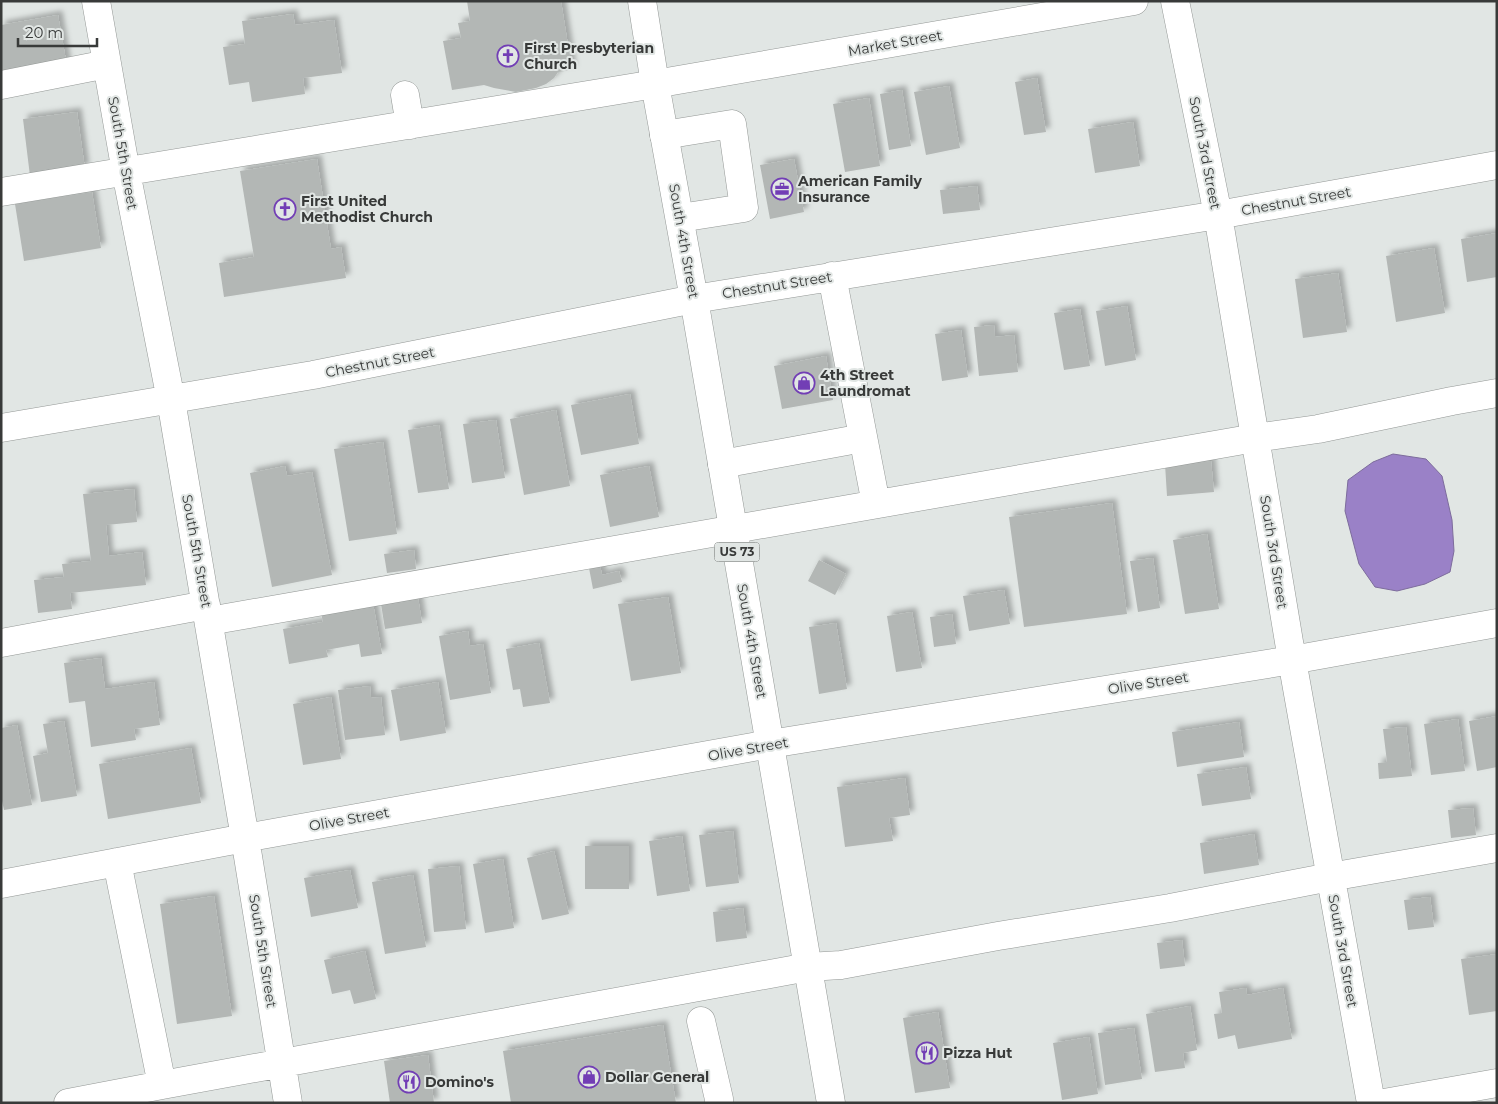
<svg xmlns="http://www.w3.org/2000/svg" width="1498" height="1104" font-family="Montserrat,sans-serif">
	<defs>
		<filter id="shadow"><feDropShadow dx="4.5" dy="-4.5" stdDeviation="2.5" flood-color="#0004"/></filter>
	</defs>
	<rect width="100%" height="100%" fill="#e1e6e4"/>
	<path fill="#9a81c7" stroke="#7d6c9c" d="M1393 454 1426 459 1442 476 1452 520 1454 551 1450 572 1425 584 1397 591 1375 587 1359 564 1345 511 1348 480 1373 462Z"/>
	<path fill="#b3b7b5" filter="url(#shadow)" d="M467 1H561L572 70 558 72 554 78 546 84 536 88 516 92 494 88 484 85 452 90 443 41 461 38 458 23 470 21Z
		M293 14 295 25 334 20 342 73 303 78 305 94 252 102 249 82 229 85 223 47 245 44 242 21Z
		M58 15 67 66 1 77V25Z
		M1037 78 1046 132 1024 135 1015 82Z
		M949 86 960 148 926 155 914 92Z
		M902 90 911 146 889 150 880 94Z
		M869 98 880 166 845 172 833 104Z
		M77 112 85 169 30 176 23 119Z
		M1133 122 1140 166 1095 173 1088 129Z
		M317 159 331 249 341 247 346 278 224 297 219 263 254 257 240 171Z
		M794 159 804 212 770 219 760 165Z
		M977 186 980 210 943 214 940 190Z
		M92 192 101 248 24 261 15 204Z
		M1497 233V277L1467 282 1461 239Z
		M1434 248 1445 313 1396 322 1386 256Z
		M1338 273 1347 332 1303 338 1295 279Z
		M1127 306 1136 360 1105 366 1096 311Z
		M1080 309 1090 366 1064 370 1054 313Z
		M994 325 995 337 1014 335 1018 372 979 376 974 327Z
		M961 330 968 377 942 381 935 334Z
		M826 356 833 400 782 409 774 366Z
		M630 394 639 444 581 455 571 405Z
		M556 410 570 486 524 495 510 419Z
		M496 420 505 478 472 483 463 424Z
		M439 425 449 489 418 493 408 430Z
		M383 442 397 534 349 541 334 449Z
		M1211 461 1214 492 1167 496 1165 464Z
		M285 466 287 476 312 472 332 575 272 587 250 473Z
		M649 466 659 517 610 527 600 475Z
		M134 489 137 522 106 525 109 556 142 552 146 585 70 593 72 609 38 613 34 580 64 577 62 564 91 561 83 494Z
		M1112 503 1127 614 1024 627 1009 517Z
		M1207 534 1219 609 1185 614 1173 540Z
		M414 550 416 569 387 573 384 554Z
		M1153 558 1160 608 1138 612 1130 561Z
		M819 560 846 574 835 595 808 581Z
		M600 565 602 575 619 571 622 582 593 589 589 568Z
		M1004 590 1010 624 969 631 963 596Z
		M418 597 422 623 385 629 381 604Z
		M668 597 681 673 631 681 618 604Z
		M373 603 382 654 361 657 359 644 326 650 328 657 289 664 283 629 323 622 321 613Z
		M912 612 922 668 896 672 887 616Z
		M952 614 956 644 934 647 930 617Z
		M836 623 847 689 819 694 809 627Z
		M468 631 470 646 483 644 491 693 450 700 439 636Z
		M539 643 550 703 523 707 520 689 513 690 506 649Z
		M101 658 105 689 154 682 160 725 134 729 136 740 91 747 85 701 69 703 64 663Z
		M438 682 446 733 400 741 391 690Z
		M370 686 371 698 381 697 385 735 345 740 338 690Z
		M331 697 341 759 303 765 293 704Z
		M1497 716V767L1477 771 1469 721Z
		M1458 719 1465 771 1431 775 1424 724Z
		M64 721 77 796 41 802 33 756 48 753 43 724Z
		M1239 722 1244 757 1177 767 1172 732Z
		M17 725 32 805 4 810 1 796V728Z
		M1406 727 1412 776 1379 779 1378 763 1387 762 1383 729Z
		M191 748 201 803 108 819 99 764Z
		M1246 767 1251 799 1202 806 1197 774Z
		M905 778 910 815 889 818 893 841 845 847 837 787Z
		M1473 808 1476 835 1451 838 1448 810Z
		M733 831 739 883 706 887 699 835Z
		M1254 834 1259 865 1204 874 1200 843Z
		M682 836 690 891 657 896 649 841Z
		M585 846H629V889H585Z
		M554 851 569 914 542 920 527 858Z
		M503 859 514 928 485 933 473 864Z
		M459 866 466 929 434 932 428 869Z
		M350 870 358 908 311 917 304 878Z
		M413 875 426 947 385 954 372 882Z
		M214 896 232 1016 177 1024 160 904Z
		M1430 897 1434 927 1408 930 1404 900Z
		M743 908 747 938 716 942 713 912Z
		M1182 940 1185 966 1160 969 1157 943Z
		M365 951 376 999 354 1004 350 990 332 994 324 960Z
		M1497 954V1011L1469 1015 1461 959Z
		M1246 988 1247 995 1283 988 1292 1039 1238 1049 1235 1035 1218 1039 1214 1014 1222 1013 1219 992Z
		M1190 1006 1197 1050 1183 1053 1185 1068 1155 1072 1146 1014Z
		M938 1012 950 1088 915 1093 903 1018Z
		M663 1025 676 1103H511L503 1051Z
		M1134 1028 1142 1079 1105 1085 1098 1033Z
		M1089 1037 1098 1094 1062 1100 1053 1043Z
		M428 1055 434 1103H390L384 1061Z"/>
	<g fill="none" stroke-linecap="round" stroke-linejoin="round">
		<g stroke="#939795" stroke-width="29">
			<path id="minor" d="M96 1 126 172 171 400 245 838 288 1103
				M1175 1 1218 215 1292 660 1371 1103
				M1 85 107 64
				M405 95 410 125
				M664 135 732 124 744 208 680 218
				M1 192 655 84 1134 1
				M832 276 876 504
				M1 428 313 375 694 299 1218 215 1497 165
				M722 464 863 438
				M209 621 1255 438 1318 429 1452 401 1497 393
				M1 643 206 605
				M117 862 162 1085 808 967 841 965 998 936 1170 908 1330 877 1497 848
				M1 884 245 838 770 744 1292 660 1497 623
				M701 1021 719 1099V1103
				M68 1103 162 1085
				M1384 1103 1497 1083"/>
		</g>
		<g stroke="#939795" stroke-width="29">
			<path id="highway" d="M642 1 655 84 694 299 831 1103"/>
		</g>
		<use href="#minor" stroke="#fff" stroke-width="28"/>
		<use href="#highway" stroke="#fff" stroke-width="28"/>
	</g>
	<defs>
		<g id="church-ring" transform="scale(1.125)"><circle r="9.5" fill="#e1e6e4" stroke="#723eb5" stroke-width="1.5"/><path d="M-1.2-6h2.4v3.5h3.3v2.4h-3.3V6h-2.4V-.1h-3.3v-2.4h3.3Z" fill="#723eb5"/></g>
		<g id="office-ring" transform="scale(1.125)"><circle r="9.5" fill="#e1e6e4" stroke="#723eb5" stroke-width="1.5"/><path d="M-6-3h4V-5.5h4V-3h4V5H-6ZM-1-4.5V-3h2v-1.5ZM-6 0V1H6V0Z" fill="#723eb5"/></g>
		<g id="shop-ring" transform="scale(1.125)"><circle r="9.5" fill="#e1e6e4" stroke="#723eb5" stroke-width="1.5"/><path d="M-5-2.5h2.3a2.7 3.5 0 0 1 5.4 0H5L5.5 6h-11ZM-1.5-2.5h3a1.5 2.3 0 0 0-3 0Z" fill="#723eb5"/></g>
		<g id="restaurant-ring" transform="scale(1.125)"><circle r="9.5" fill="#e1e6e4" stroke="#723eb5" stroke-width="1.5"/><path d="M-5-6h1v4h1v-4h1v4h1v-4h1v5L-1.5 .5V6h-2V.5L-5-1ZM5-6V6H3V1.5H1.5Q1.5-4 5-6Z" fill="#723eb5"/></g>
	</defs>
	<g fill-rule="evenodd">
		<use href="#church-ring" x="508" y="56"/>
		<use href="#office-ring" x="782" y="189"/>
		<use href="#church-ring" x="285" y="209"/>
		<use href="#shop-ring" x="804" y="383"/>
		<use href="#restaurant-ring" x="927" y="1053"/>
		<use href="#shop-ring" x="589" y="1077"/>
		<use href="#restaurant-ring" x="409" y="1082"/>
	</g>
	<g text-anchor="middle" stroke-width="4" stroke-linejoin="round" paint-order="stroke">
		<rect fill="#e1e6e4" stroke="#6b6e6c" stroke-width="1" x="714.5" y="542.5" width="45" height="19" rx="4"/>
		<g font-size="12" font-weight="bold" fill="#383a39">
			<text x="737" y="556">US 73</text>
		</g>
		<g font-size="14" fill="#383a39" stroke="#e1e6e4">
			<text transform="translate(895 43) rotate(-10)" y="5">Market Street</text>
			<text transform="translate(123 153) rotate(80)" y="5">South 5th Street</text>
			<text transform="translate(1205 153) rotate(79)" y="5">South 3rd Street</text>
			<text transform="translate(1296 201) rotate(-10)" y="5">Chestnut Street</text>
			<text transform="translate(684 241) rotate(80)" y="5">South 4th Street</text>
			<text transform="translate(777 285) rotate(-9)" y="5">Chestnut Street</text>
			<text transform="translate(380 362) rotate(-11)" y="5">Chestnut Street</text>
			<text transform="translate(197 551) rotate(80)" y="5">South 5th Street</text>
			<text transform="translate(1274 552) rotate(81)" y="5">South 3rd Street</text>
			<text transform="translate(752 641) rotate(80)" y="5">South 4th Street</text>
			<text transform="translate(1148 683) rotate(-9)" y="5">Olive Street</text>
			<text transform="translate(748 749) rotate(-10)" y="5">Olive Street</text>
			<text transform="translate(349 819) rotate(-10)" y="5">Olive Street</text>
			<text transform="translate(263 951) rotate(81)" y="5">South 5th Street</text>
			<text transform="translate(1343 951) rotate(80)" y="5">South 3rd Street</text>
		</g>
		<g font-size="14" font-weight="bold" fill="#383a39" stroke="#e1e6e4" text-anchor="start">
			<text x="524" y="53">First Presbyterian<tspan x="524" dy="16">Church</tspan></text>
			<text x="798" y="186">American Family<tspan x="798" dy="16">Insurance</tspan></text>
			<text x="301" y="206">First United<tspan x="301" dy="16">Methodist Church</tspan></text>
			<text x="820" y="380">4th Street<tspan x="820" dy="16">Laundromat</tspan></text>
			<text x="943" y="1058">Pizza Hut</text>
			<text x="605" y="1082">Dollar General</text>
			<text x="425" y="1087">Domino's</text>
		</g>
	</g>
	<rect width="1498" height="1104" fill="none" stroke="#383a39" stroke-width="5"/>
	<path d="M18 38v8h79v-8" fill="none" stroke="#383a39" stroke-width="2.5"/>
	<text x="25" y="38" font-size="15" fill="#383a39" stroke="#e1e6e4" stroke-width="4" paint-order="stroke">20 m</text>
</svg>
